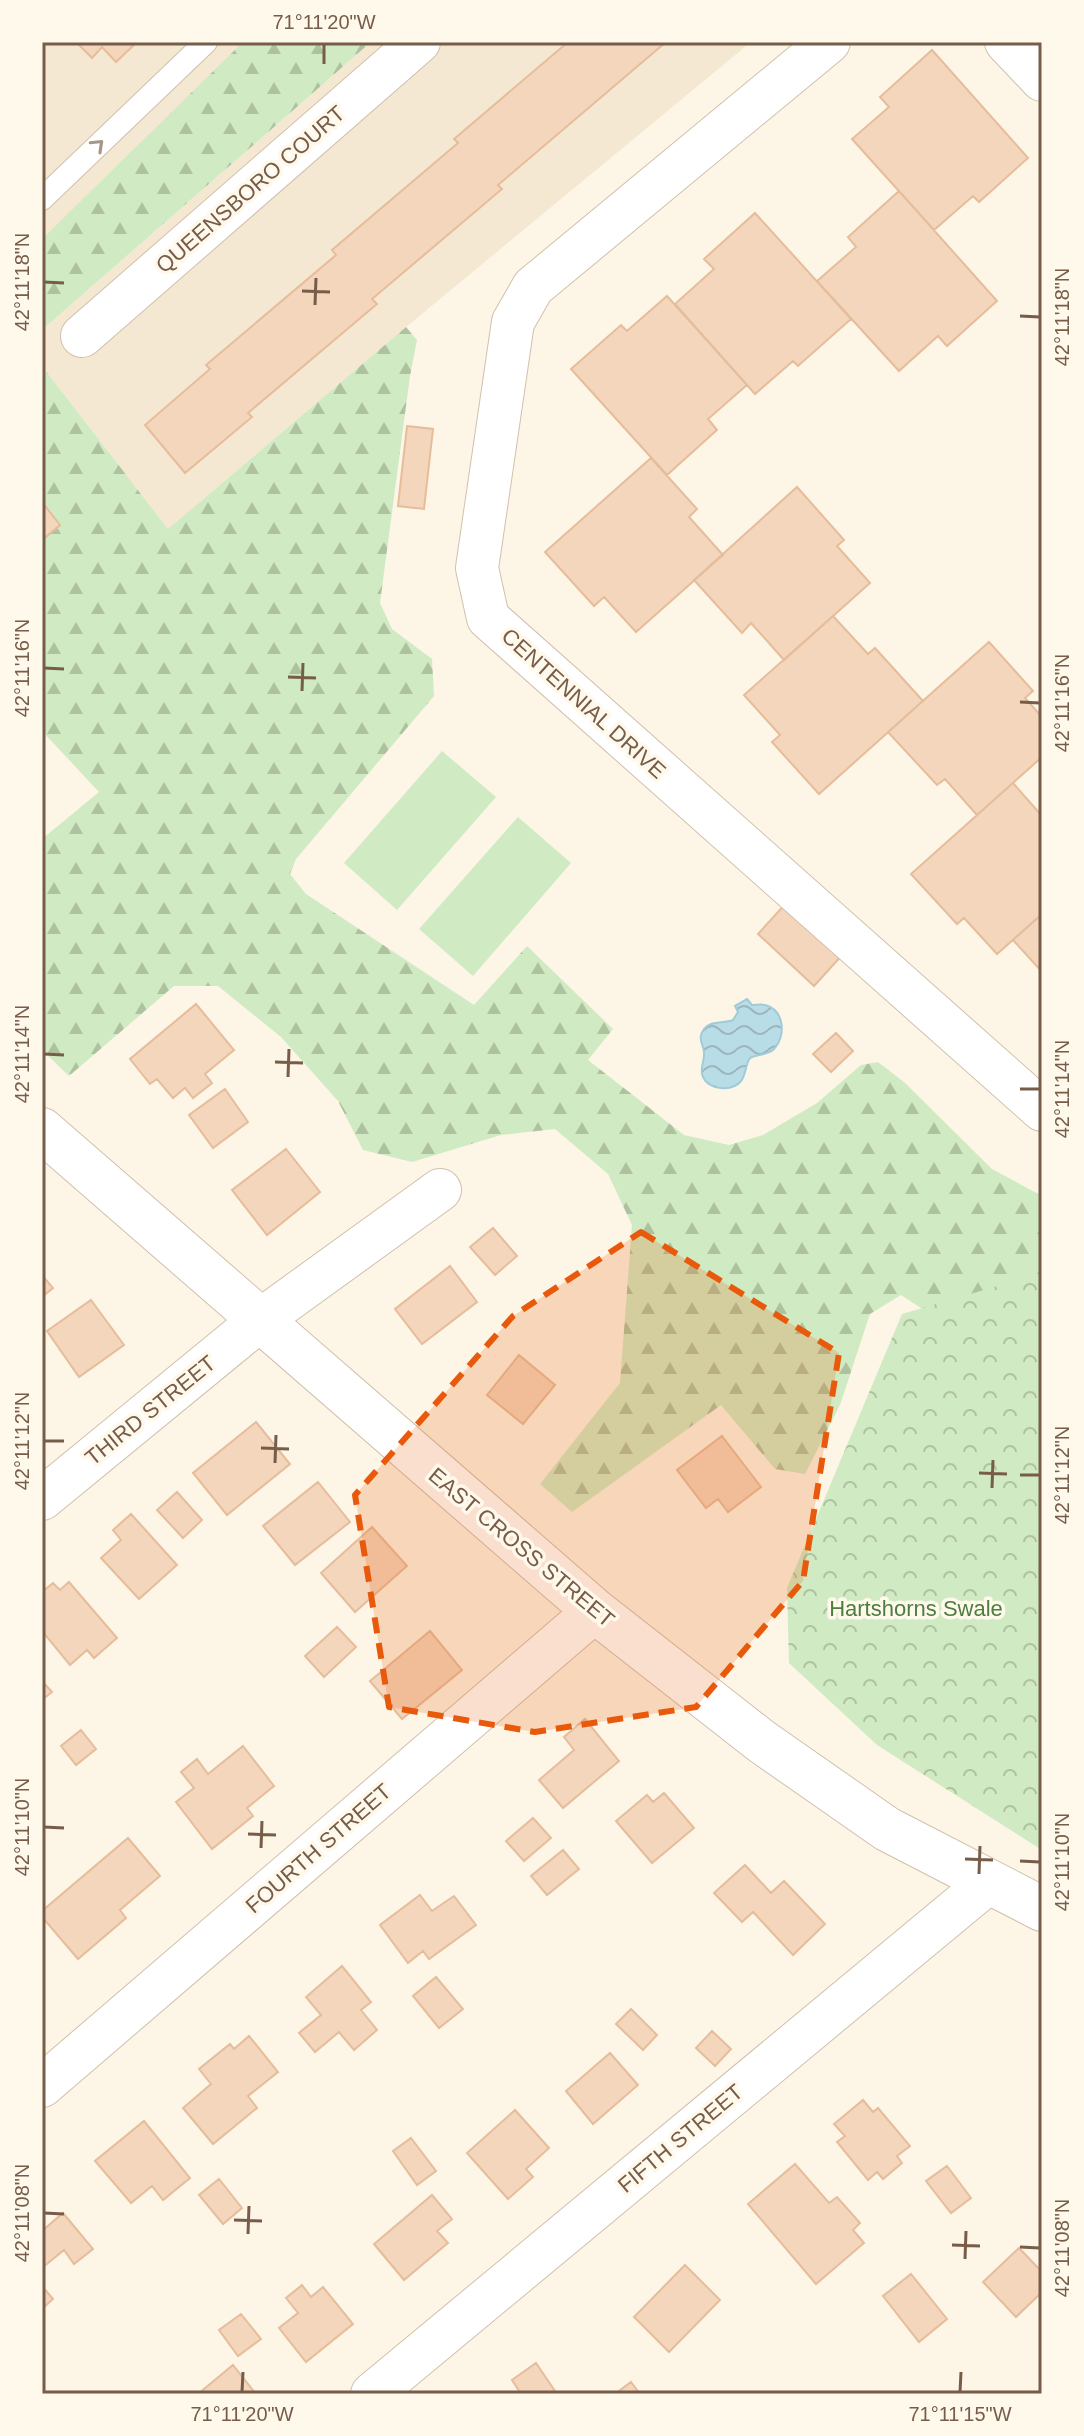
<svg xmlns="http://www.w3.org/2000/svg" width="1084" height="2436" font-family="Helvetica,sans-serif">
	<defs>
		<pattern id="forest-firs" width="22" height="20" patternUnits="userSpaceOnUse" patternTransform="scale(2)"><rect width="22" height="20" fill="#d0ebc3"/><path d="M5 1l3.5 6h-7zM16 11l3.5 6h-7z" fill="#aec2a0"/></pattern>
		<pattern id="park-crowns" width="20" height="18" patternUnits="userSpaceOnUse" patternTransform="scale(2)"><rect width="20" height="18" fill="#d0ebc3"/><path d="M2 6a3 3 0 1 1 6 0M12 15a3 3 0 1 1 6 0" fill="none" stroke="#aec2a0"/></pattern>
		<pattern id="water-waves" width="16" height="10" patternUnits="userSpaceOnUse" patternTransform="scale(2)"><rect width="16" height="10" fill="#b9dde7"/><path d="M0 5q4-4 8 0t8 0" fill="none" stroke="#9bb6bd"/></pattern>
	</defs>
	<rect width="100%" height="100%" fill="#fdf5e5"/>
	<path fill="#f5e8d3" d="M42 42H262L42 245Z
		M371 42H751L406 327 168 529 42 366V330Z"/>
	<path fill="url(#forest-firs)" d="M243 42H371L42 330V239Z
		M406 327 417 340 410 376 380 603 392 629 432 659 434 696 296 859 290 874 306 894 474 1005 527 946 613 1029 588 1060 684 1135 729 1145 763 1135 817 1103 861 1065 878 1062 904 1082 992 1169 1042 1196V1357L956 1331 901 1295 870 1314 840 1405 805 1474 775 1469 721 1405 572 1512 540 1484 620 1383 632 1225 608 1174 555 1129 501 1135 412 1162 363 1150 338 1101 281 1037 218 986H174L69 1076 42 1050V839L99 792 42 731V366L168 529Z"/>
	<path fill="url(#park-crowns)" d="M1042 1273V1850L877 1745 789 1663 787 1588 902 1314Z"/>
	<path fill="#d0ebc3" d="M442 751 496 797 397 910 344 863Z
		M518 817 571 863 473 976 419 929Z"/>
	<path fill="url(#water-waves)" stroke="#9eccd9" stroke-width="2" d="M747 999 752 1005C756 1005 761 1004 765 1005 785 1010 786 1037 774 1049 768 1055 758 1054 750 1058 745 1065 746 1075 741 1081 732 1092 709 1090 703 1077 699 1069 705 1061 704 1052 703 1043 697 1038 704 1029 711 1020 723 1024 733 1020L738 1012 735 1006Z"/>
	<path fill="#f3d6bc" stroke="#e6bd9b" stroke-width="2" d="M76 42H137L116 62 102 47 92 58Z
		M568 42H666L498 185 502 189 372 299 377 304 248 413 252 417 185 473 145 425 210 369 206 365 336 255 332 250 458 143 454 139Z
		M932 50 1028 158 979 202 973 196 934 230 852 139 889 107 880 97Z
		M899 191 997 301 947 346 938 336 899 371 817 281 856 247 848 237Z
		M755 213 851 319 798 366 793 361 755 394 675 304 714 269 704 259Z
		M667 296 747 385 708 419 717 430 667 475 571 369 621 325 627 331Z
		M407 426 433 429 424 509 398 506Z
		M651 458 697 509 689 517 723 555 636 632 604 597 594 606 545 552Z
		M797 487 844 540 837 546 870 583 784 660 751 623 742 633 694 580Z
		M42 502 60 525 42 540Z
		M833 616 868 654 875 648 923 701 819 794 772 742 780 735 744 695Z
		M989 642 1033 691 1025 698 1042 717V757L977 815 945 779 937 785 888 732Z
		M1013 783 1042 816V914L997 954 964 918 957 924 911 874Z
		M788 901 844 953 814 986 758 934Z
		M1042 914V972L1013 940Z
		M196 1004 234 1050 205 1074 212 1083 193 1098 185 1088 173 1098 157 1079 150 1084 130 1059Z
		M836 1033 853 1051 831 1072 813 1054Z
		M225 1089 248 1122 213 1148 189 1115Z
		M286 1149 320 1192 267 1235 232 1190Z
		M493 1228 517 1256 495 1275 470 1247Z
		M450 1266 477 1302 422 1344 395 1309Z
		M42 1275 53 1288 42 1297Z
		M91 1300 124 1345 79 1377 47 1331Z
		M519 1355 555 1385 523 1424 487 1395Z
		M256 1422 290 1464 227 1515 193 1473Z
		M722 1436 761 1487 728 1512 718 1499 706 1508 677 1470Z
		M318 1482 350 1522 295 1565 263 1526Z
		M177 1492 202 1520 183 1538 157 1510Z
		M131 1514 177 1565 139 1599 101 1558 121 1540 113 1530Z
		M372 1527 407 1566 355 1612 321 1573Z
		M69 1582 117 1638 94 1658 87 1650 70 1665 42 1631V1592L53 1583 60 1590Z
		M337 1627 356 1647 324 1677 305 1656Z
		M430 1631 462 1670 402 1719 370 1681Z
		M42 1681 52 1692 42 1700Z
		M585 1719 619 1761 563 1808 539 1780 574 1750 564 1737Z
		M81 1730 96 1749 76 1765 61 1746Z
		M243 1746 274 1786 247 1808 253 1816 212 1849 176 1802 194 1788 181 1772 197 1759 208 1774Z
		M664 1793 694 1828 652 1863 616 1821 647 1795 653 1802Z
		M533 1818 551 1838 524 1861 506 1841Z
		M128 1838 160 1876 120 1910 126 1918 78 1959 42 1917V1911Z
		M563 1850 579 1869 547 1895 531 1876Z
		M745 1865 771 1893 784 1881 825 1924 793 1955 753 1912 742 1922 714 1893Z
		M420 1895 432 1911 454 1896 476 1925 429 1959 423 1951 408 1963 380 1925Z
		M342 1966 371 2002 361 2010 377 2030 354 2050 339 2032 315 2052 299 2033 321 2015 306 1997Z
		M436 1977 463 2009 439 2028 413 1996Z
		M631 2009 657 2035 643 2050 616 2024Z
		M712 2031 731 2049 715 2066 696 2048Z
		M249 2036 278 2072 248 2096 257 2108 213 2144 183 2108 211 2084 199 2069 230 2044 234 2049Z
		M610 2053 638 2085 593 2124 566 2091Z
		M863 2100 873 2112 878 2108 910 2146 897 2156 902 2163 883 2179 877 2172 868 2180 837 2142 845 2136 834 2124Z
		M515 2110 549 2148 526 2169 533 2177 508 2199 467 2153Z
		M144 2121 190 2178 163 2200 152 2186 131 2203 95 2161Z
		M411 2138 436 2171 417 2185 393 2151Z
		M795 2164 829 2203 837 2197 860 2223 853 2230 864 2243 816 2284 748 2204Z
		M947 2166 971 2198 951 2213 926 2181Z
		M219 2179 242 2208 223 2224 199 2195Z
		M432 2195 452 2219 437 2231 448 2243 404 2280 374 2244Z
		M63 2213 93 2249 74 2264 64 2250 42 2268V2231Z
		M1019 2248 1042 2272V2292L1016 2317 983 2282Z
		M685 2265 720 2300 669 2352 634 2317Z
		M911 2274 947 2319 919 2342 883 2296Z
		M302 2285 311 2297 323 2287 353 2324 306 2362 279 2328 298 2313 286 2298Z
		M42 2286 53 2299 42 2309Z
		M241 2314 261 2339 238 2356 219 2330Z
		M536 2363 557 2394H521L512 2380Z
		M233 2365 256 2394H198Z
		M631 2382 640 2394H615Z"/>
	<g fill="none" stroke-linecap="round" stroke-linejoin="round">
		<g stroke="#d1c0ad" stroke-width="24">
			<path id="service" d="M42 199 206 42"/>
		</g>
		<g stroke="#d1c0ad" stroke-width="44">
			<path id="minor" d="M829 42 533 287 513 322 477 568 488 618 1042 1110
				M1006 42 1042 80
				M82 336 419 42
				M42 1499 259 1321 440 1190
				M42 2086 595 1611
				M372 2394 989 1882"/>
		</g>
		<g stroke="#d1c0ad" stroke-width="46">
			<path id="tertiary" d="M42 1130 595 1611 761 1741 887 1829 1042 1909"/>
		</g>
		<use href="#service" stroke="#fff" stroke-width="22"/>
		<use href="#minor" stroke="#fff" stroke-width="42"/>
		<use href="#tertiary" stroke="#fff" stroke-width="44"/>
	</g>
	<defs><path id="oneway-chevron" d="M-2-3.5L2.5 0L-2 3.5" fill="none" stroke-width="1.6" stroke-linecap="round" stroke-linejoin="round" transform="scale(2)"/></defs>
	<use stroke="#a79689" href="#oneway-chevron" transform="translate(98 145) rotate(-44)"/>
	<path fill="#e8590c" fill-opacity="0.2" stroke="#e8590c" stroke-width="6" stroke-dasharray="16 10" stroke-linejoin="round" d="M641 1232 839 1353 803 1581 696 1707 535 1732 389 1707 355 1495 513 1316Z"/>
	<path fill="none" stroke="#775d49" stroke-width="3" d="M324 64V44M44 282 64 283M302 291 330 292M315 305 316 278M1020 316 1040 317M44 668 64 669M288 677 316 678M302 691 303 663M1020 702 1040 703M44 1054 64 1055M275 1062 303 1063M288 1077 289 1049M1020 1089H1040M44 1441H64M261 1448 289 1449M275 1463 276 1435M979 1473 1007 1474M1020 1475H1040M992 1488 993 1460M44 1827 64 1828M248 1834 276 1835M261 1848 262 1821M965 1859 993 1860M1020 1861 1040 1862M979 1874 980 1846M44 2213 64 2214M234 2220 262 2221M248 2234 249 2206M952 2245 980 2246M1020 2247 1040 2248M965 2259 966 2231M242 2392 243 2372M960 2392 961 2372"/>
	<g text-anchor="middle" stroke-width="7" stroke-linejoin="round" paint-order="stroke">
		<g font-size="22" fill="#775d49" stroke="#fff9ec">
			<text transform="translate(250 189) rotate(-41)" y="8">QUEENSBORO COURT</text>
			<text transform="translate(584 703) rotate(42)" y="8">CENTENNIAL DRIVE</text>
			<text transform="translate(150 1410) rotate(-39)" y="8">THIRD STREET</text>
			<text transform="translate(522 1547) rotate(40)" y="8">EAST CROSS STREET</text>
			<text transform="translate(318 1848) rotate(-41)" y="8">FOURTH STREET</text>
			<text transform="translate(680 2138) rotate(-40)" y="8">FIFTH STREET</text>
		</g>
		<g font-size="22" fill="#4e7d41" stroke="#fff9ec">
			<text x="916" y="1616">Hartshorns Swale</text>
		</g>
	</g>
	<rect width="1084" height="2436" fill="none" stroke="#fff9ec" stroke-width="88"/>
	<rect x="44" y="44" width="996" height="2348" fill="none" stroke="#775d49" stroke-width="3"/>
	<g font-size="20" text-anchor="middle" fill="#775d49">
		<text x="324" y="29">71°11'20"W</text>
		<text transform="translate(22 282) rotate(-90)" y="7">42°11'18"N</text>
		<text transform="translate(1062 317) rotate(-90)" y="7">42°11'18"N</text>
		<text transform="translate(22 668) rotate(-90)" y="7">42°11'16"N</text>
		<text transform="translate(1062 703) rotate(-90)" y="7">42°11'16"N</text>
		<text transform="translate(22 1054) rotate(-90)" y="7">42°11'14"N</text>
		<text transform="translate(1062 1089) rotate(-90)" y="7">42°11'14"N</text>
		<text transform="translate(22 1441) rotate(-90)" y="7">42°11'12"N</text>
		<text transform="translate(1062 1475) rotate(-90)" y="7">42°11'12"N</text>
		<text transform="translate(22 1827) rotate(-90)" y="7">42°11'10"N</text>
		<text transform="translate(1062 1862) rotate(-90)" y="7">42°11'10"N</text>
		<text transform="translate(22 2213) rotate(-90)" y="7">42°11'08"N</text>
		<text transform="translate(1062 2248) rotate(-90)" y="7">42°11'08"N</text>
		<text x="242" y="2421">71°11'20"W</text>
		<text x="960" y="2421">71°11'15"W</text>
	</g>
</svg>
